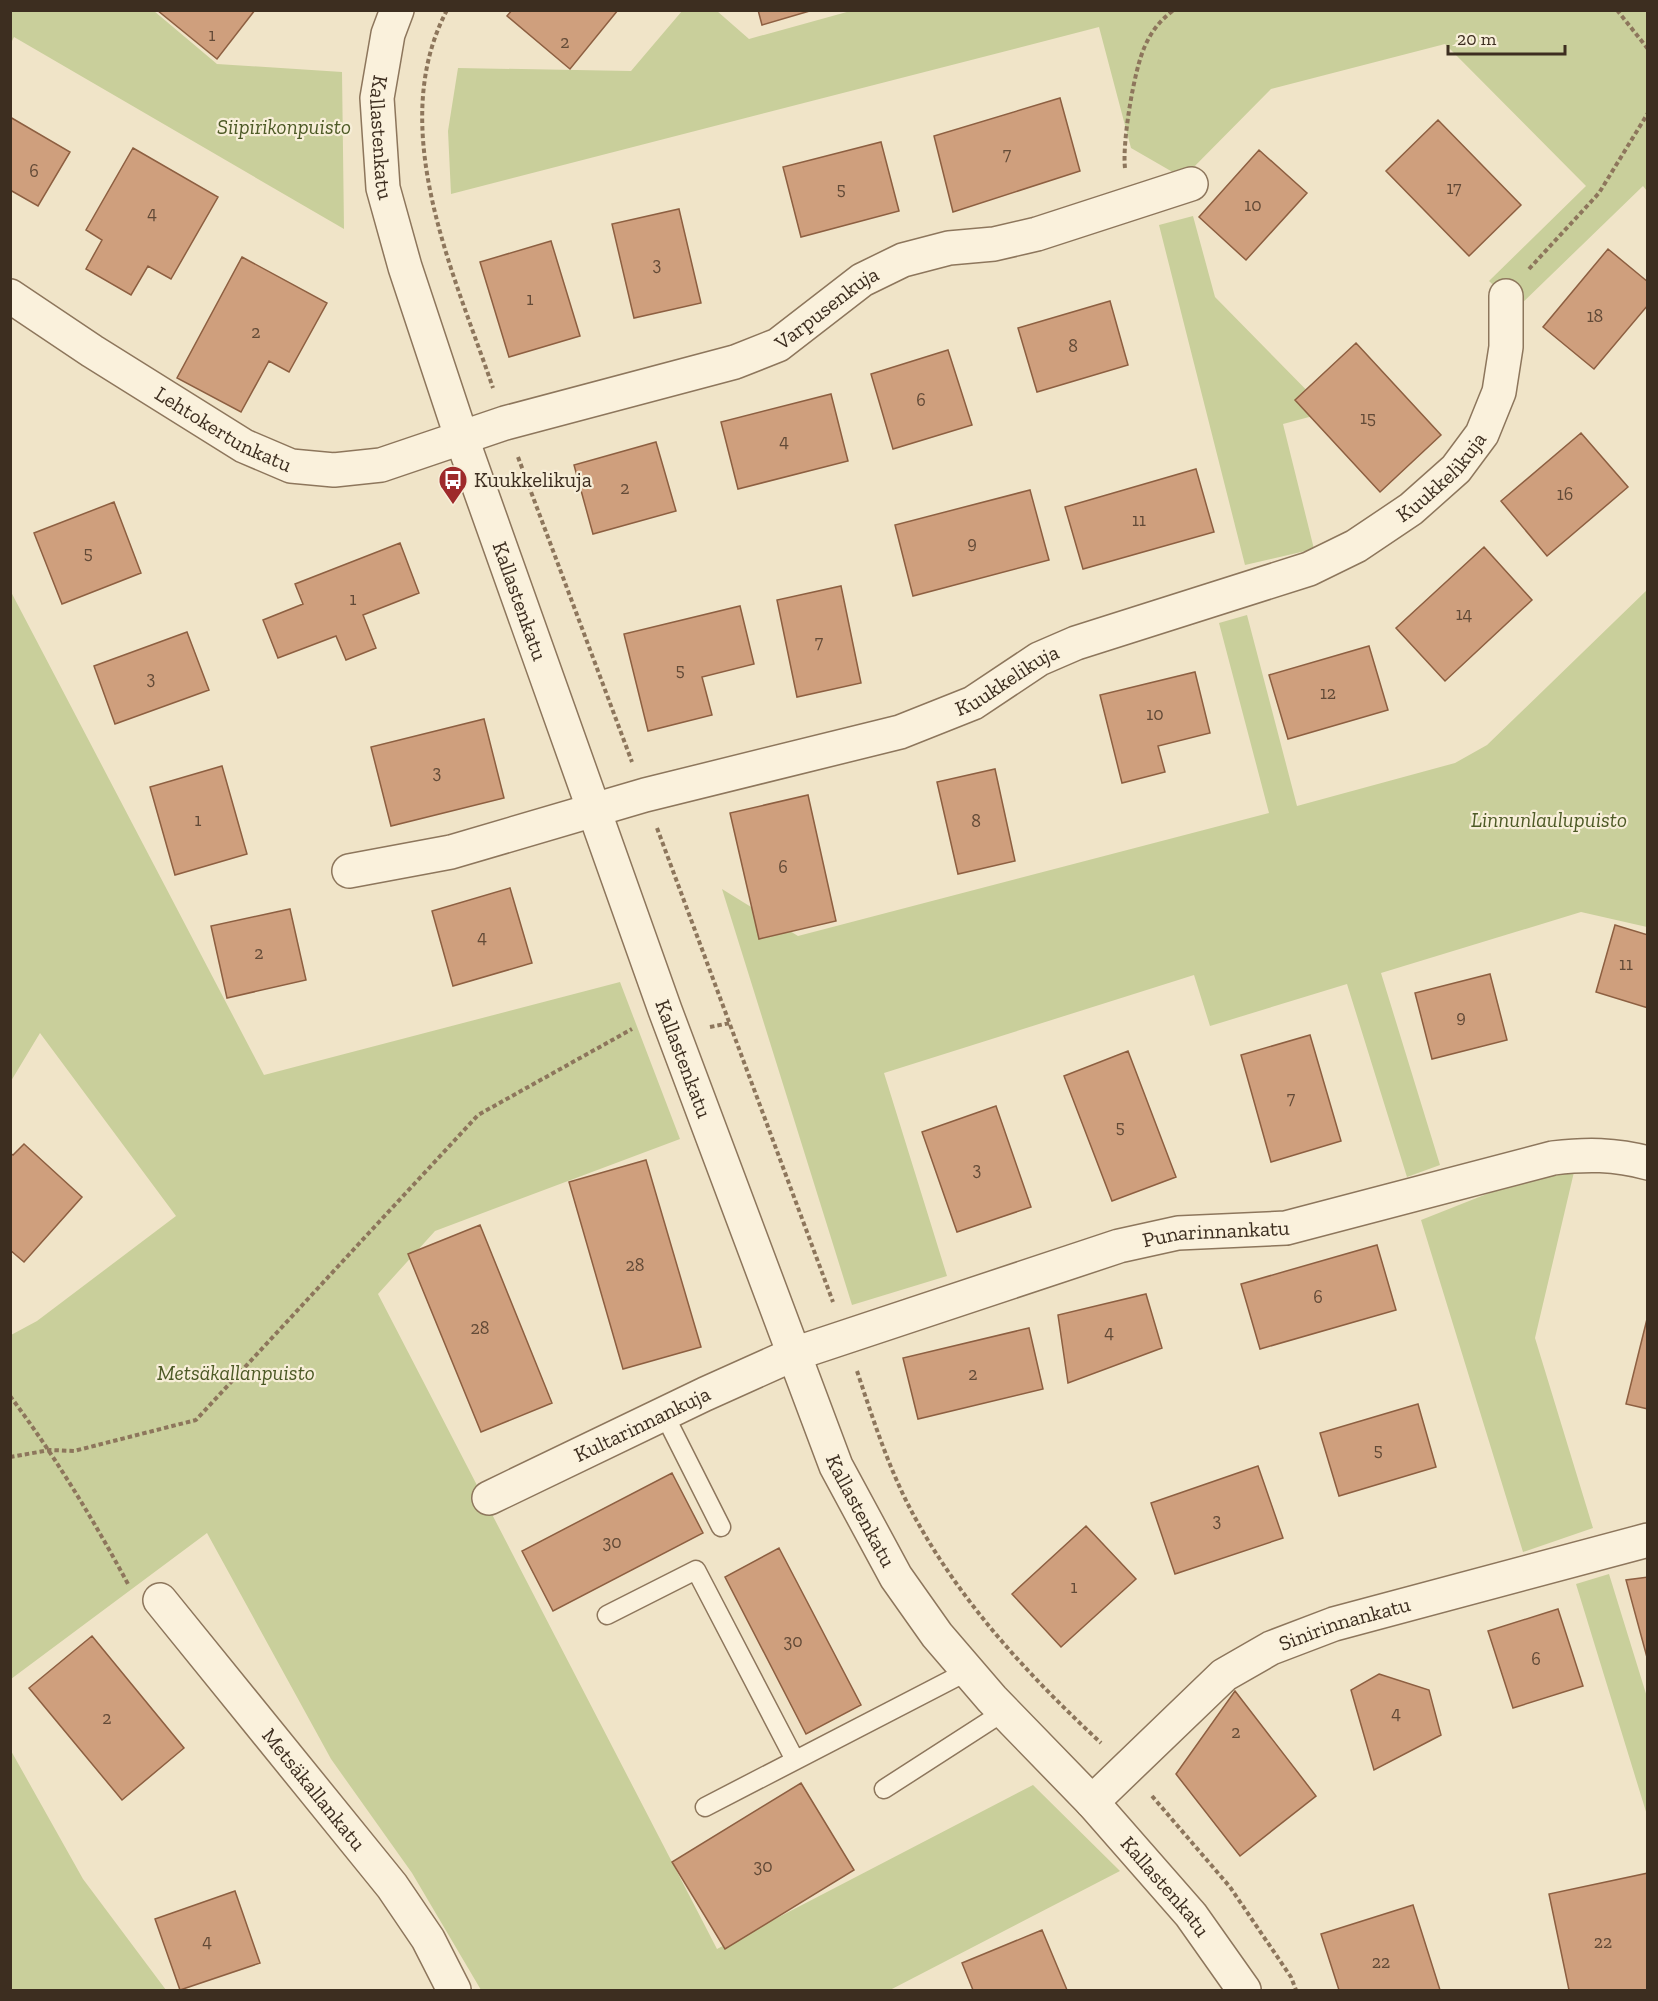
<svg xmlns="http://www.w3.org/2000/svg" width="1658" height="2001" font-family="'Zilla Slab',serif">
	<rect width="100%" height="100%" fill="#f0e4c8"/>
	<path fill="#c9cf9b" d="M11 10 154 11 217 64 342 72 344 229 14 37 11 43Z
		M854 10 1647 11V191L1643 186 1517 308 1489 281 1586 186 1445 44 1271 89 1183 178 1131 148 1099 27 451 194 448 131 458 68 631 71 682 11H717L749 39Z
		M1193 216 1215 297 1328 412 1283 424 1314 549 1245 565 1159 225Z
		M10 590 264 1075 620 982 680 1139 435 1231 378 1294 717 1949 1033 1785 1120 1871 890 1990H481L412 1873 331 1759 207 1533 11 1679V1335L37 1321 176 1216 40 1033 11 1081Z
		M1647 590V927L1581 912 1381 973 1440 1165 1407 1177 1347 984 1210 1026 1194 975 884 1073 947 1276 852 1305 722 889 798 936 1269 813 1219 623 1247 615 1297 806 1455 763 1487 745Z
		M1574 1172 1535 1338 1593 1528 1523 1552 1421 1220 1530 1177Z
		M1609 1574 1647 1697V1815L1576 1584Z
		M10 1749 83 1879 166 1990H11Z"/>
	<path fill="#cf9f7d" stroke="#8d5f41" stroke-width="1.5" d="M157 10H255L217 59Z
		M512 10H618L570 69 507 16Z
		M758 10H813L762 25Z
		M1060 98 1080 171 953 212 934 136Z
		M10 117 70 152 38 206 10 190Z
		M1438 120 1521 205 1469 256 1386 171Z
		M881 142 899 211 801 237 783 167Z
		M133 148 218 197 171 279 148 266 131 295 86 269 102 240 86 230Z
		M1259 150 1307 193 1246 260 1199 217Z
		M679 209 701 303 634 318 612 224Z
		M551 241 580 336 509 357 480 262Z
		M1608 249 1648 282V305L1594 369 1543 327Z
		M242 257 327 303 289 372 269 361 241 412 177 378Z
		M1110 301 1128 365 1037 392 1018 328Z
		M1356 343 1441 435 1380 492 1295 400Z
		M948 350 972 425 893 449 871 374Z
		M831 394 848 461 738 489 721 422Z
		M1581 433 1628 487 1547 556 1501 501Z
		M656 442 676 511 593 534 574 465Z
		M1196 469 1214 532 1083 569 1065 507Z
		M1030 490 1049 560 913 596 895 525Z
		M114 502 141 573 62 604 34 533Z
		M400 543 419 593 363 615 376 648 346 660 336 636 278 658 263 620 303 604 295 584Z
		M1484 547 1532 600 1445 681 1396 628Z
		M841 586 861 683 797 697 777 600Z
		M740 606 754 664 702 677 712 715 648 731 624 634Z
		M187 632 209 690 115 724 94 666Z
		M1369 646 1388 710 1288 739 1269 675Z
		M1195 672 1210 733 1158 746 1165 772 1122 783 1100 695Z
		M484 719 504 798 391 826 371 747Z
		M222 766 247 854 175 875 150 787Z
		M995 769 1015 861 958 874 937 782Z
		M808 795 836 921 759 939 730 813Z
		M510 888 532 963 453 986 432 911Z
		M290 909 306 980 227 998 211 926Z
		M1615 925 1648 935V1008L1596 992Z
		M1490 974 1507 1040 1432 1059 1415 993Z
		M1310 1035 1341 1141 1271 1162 1241 1055Z
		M1128 1051 1176 1177 1112 1201 1064 1076Z
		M996 1106 1031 1207 957 1232 922 1132Z
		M24 1144 82 1197 24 1262 10 1250V1153L13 1155Z
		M646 1160 701 1347 623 1369 569 1182Z
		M480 1225 552 1403 481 1432 408 1254Z
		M1377 1245 1396 1310 1260 1349 1241 1284Z
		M1146 1294 1162 1348 1068 1383 1058 1315Z
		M1648 1315V1409L1626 1404Z
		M1029 1328 1043 1389 918 1419 903 1358Z
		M1418 1404 1436 1467 1339 1496 1320 1433Z
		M1258 1466 1283 1538 1175 1574 1151 1503Z
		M672 1473 703 1533 553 1611 522 1551Z
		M1086 1526 1136 1579 1061 1647 1012 1594Z
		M779 1548 861 1705 806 1734 725 1577Z
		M1648 1577V1661L1626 1580Z
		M1558 1609 1583 1686 1513 1708 1488 1631Z
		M92 1636 184 1748 122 1800 29 1688Z
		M1379 1674 1429 1690 1441 1735 1374 1770 1351 1690Z
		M1235 1691 1316 1796 1240 1856 1176 1774Z
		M801 1783 854 1870 725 1949 672 1862Z
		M1648 1873V1990H1569L1549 1894Z
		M235 1891 260 1963 180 1990 155 1919Z
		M1413 1905 1440 1990H1339L1321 1934Z
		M1042 1930 1067 1990H973L962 1963Z"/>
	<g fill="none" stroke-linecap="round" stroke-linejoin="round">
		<g stroke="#8d765c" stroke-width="21">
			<path id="service" d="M664 1414 721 1527
				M607 1615 696 1570 795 1760
				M884 1789 1005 1711
				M705 1807 968 1671"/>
		</g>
		<g stroke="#8d765c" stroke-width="36">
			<g id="minor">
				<path id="s1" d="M10 296 92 351 244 446 291 466 334 470 381 465 505 423 735 362 778 345 862 280 903 260 949 248 994 244 1037 234 1191 184"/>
				<path id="s2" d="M349 871 451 852 645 795 900 732 973 703 1039 659 1076 643 1309 569 1356 546 1411 509 1456 469 1482 434 1499 392 1506 347V296"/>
				<path id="s3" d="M489 1498 705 1394 794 1354 1119 1246 1178 1233 1286 1228 1553 1158C1586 1154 1615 1154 1648 1163"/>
				<path id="s4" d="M160 1600 392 1886 428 1939 454 1990"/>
				<path id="s5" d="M1092 1802 1224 1675 1271 1648 1334 1624 1648 1540"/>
			</g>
		</g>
		<g stroke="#8d765c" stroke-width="36">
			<g id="tertiary">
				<path id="s6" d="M397 10 388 34 377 98 383 188 405 267 462 439 665 1010 836 1466 896 1577 937 1635 992 1699 1092 1802 1191 1915 1244 1990"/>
			</g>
		</g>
		<path stroke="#8d765c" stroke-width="4" stroke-dasharray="4.5 3" stroke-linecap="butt" d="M447 10C385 128 454 273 493 388
			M1617 10 1648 49
			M1125 168C1122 143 1134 69 1145 46 1151 32 1161 19 1174 10
			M1529 269 1599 193 1648 113
			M518 457 632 762
			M657 828 833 1302
			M710 1027 730 1023
			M857 1371C874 1422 891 1476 918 1523 965 1607 1031 1678 1101 1743
			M10 1396C55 1456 93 1519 128 1584
			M10 1457 50 1450 74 1451 196 1420 478 1115 632 1029
			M1152 1796 1230 1887 1291 1977 1296 1990"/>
		<use href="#service" stroke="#faf1dc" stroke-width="18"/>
		<use href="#minor" stroke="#faf1dc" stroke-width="33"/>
		<use href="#tertiary" stroke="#faf1dc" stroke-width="33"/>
	</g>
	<defs>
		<g id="bus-pin" transform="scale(1.5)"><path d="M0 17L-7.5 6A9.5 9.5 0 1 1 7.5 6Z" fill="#9e2a2b" stroke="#f7eed8"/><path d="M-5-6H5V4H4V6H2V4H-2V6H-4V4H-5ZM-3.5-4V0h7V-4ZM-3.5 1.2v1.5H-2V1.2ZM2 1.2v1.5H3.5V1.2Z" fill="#fff"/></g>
	</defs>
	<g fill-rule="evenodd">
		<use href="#bus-pin" x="453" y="480"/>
	</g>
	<g text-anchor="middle" stroke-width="4.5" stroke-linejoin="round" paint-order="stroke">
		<g font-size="18" fill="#624a37">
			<text x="212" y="41">1</text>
			<text x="565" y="48">2</text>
			<text x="1007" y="160">7</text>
			<text x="34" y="177">6</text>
			<text x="1454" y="194">17</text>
			<text x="841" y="195">5</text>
			<text x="1253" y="211">10</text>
			<text x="152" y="219">4</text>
			<text x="657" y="270">3</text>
			<text x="530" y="305">1</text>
			<text x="1595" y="322">18</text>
			<text x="256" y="338">2</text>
			<text x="1073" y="352">8</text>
			<text x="921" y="406">6</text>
			<text x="1368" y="424">15</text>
			<text x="784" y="447">4</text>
			<text x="625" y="494">2</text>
			<text x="1565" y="500">16</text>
			<text x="1139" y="526">11</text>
			<text x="972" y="549">9</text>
			<text x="88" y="559">5</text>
			<text x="353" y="605">1</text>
			<text x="1464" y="620">14</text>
			<text x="819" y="648">7</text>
			<text x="680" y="676">5</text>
			<text x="151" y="684">3</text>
			<text x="1328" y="699">12</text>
			<text x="1155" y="720">10</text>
			<text x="437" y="778">3</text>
			<text x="198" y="826">1</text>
			<text x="976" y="827">8</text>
			<text x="783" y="873">6</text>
			<text x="482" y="943">4</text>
			<text x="259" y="959">2</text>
			<text x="1626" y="970">11</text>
			<text x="1461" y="1023">9</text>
			<text x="1291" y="1104">7</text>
			<text x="1120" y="1133">5</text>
			<text x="977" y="1175">3</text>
			<text x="635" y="1271">28</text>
			<text x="1318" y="1303">6</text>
			<text x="480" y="1334">28</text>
			<text x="1109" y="1338">4</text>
			<text x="973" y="1380">2</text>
			<text x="1378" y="1456">5</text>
			<text x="1217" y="1526">3</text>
			<text x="612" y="1548">30</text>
			<text x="1074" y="1593">1</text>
			<text x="793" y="1647">30</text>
			<text x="1536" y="1665">6</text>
			<text x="1396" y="1719">4</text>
			<text x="107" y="1724">2</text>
			<text x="1236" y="1738">2</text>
			<text x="763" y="1872">30</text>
			<text x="207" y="1947">4</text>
			<text x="1603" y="1948">22</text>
			<text x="1381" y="1968">22</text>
		</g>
		<g font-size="21" font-style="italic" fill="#4d5a26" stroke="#f7eed8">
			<text x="284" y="134">Siipirikonpuisto</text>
			<text x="1549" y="827">Linnunlaulupuisto</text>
			<text x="236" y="1380">Metsäkallanpuisto</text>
		</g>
		<g font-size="21" fill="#3d2e20" stroke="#f7eed8">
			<text dy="7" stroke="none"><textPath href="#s6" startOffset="130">Kallastenkatu</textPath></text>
			<text dy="7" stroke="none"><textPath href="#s1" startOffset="896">Varpusenkuja</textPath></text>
			<text dy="7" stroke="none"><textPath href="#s1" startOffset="252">Lehtokertunkatu</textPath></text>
			<text dy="7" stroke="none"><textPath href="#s2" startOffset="1174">Kuukkelikuja</textPath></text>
			<text dy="7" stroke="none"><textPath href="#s6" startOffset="616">Kallastenkatu</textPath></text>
			<text dy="7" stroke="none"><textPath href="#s2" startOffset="688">Kuukkelikuja</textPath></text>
			<text dy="7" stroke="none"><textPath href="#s6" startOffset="1102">Kallastenkatu</textPath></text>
			<text dy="7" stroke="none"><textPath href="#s3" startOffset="778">Punarinnankatu</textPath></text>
			<text dy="7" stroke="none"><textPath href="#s3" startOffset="170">Kultarinnankuja</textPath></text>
			<text dy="7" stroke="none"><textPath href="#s6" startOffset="1588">Kallastenkatu</textPath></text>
			<text dy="7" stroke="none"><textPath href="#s5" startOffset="315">Sinirinnankatu</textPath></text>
			<text dy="7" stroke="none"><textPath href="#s4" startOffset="244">Metsäkallankatu</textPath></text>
			<text dy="7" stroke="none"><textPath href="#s6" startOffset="2074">Kallastenkatu</textPath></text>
		</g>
		<g font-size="21" fill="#3d2e20" stroke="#f7eed8" text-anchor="start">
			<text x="474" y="487">Kuukkelikuja</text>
		</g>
	</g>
	<rect width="1658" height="2001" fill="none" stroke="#3d2e20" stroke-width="24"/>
	<path d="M1448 45v9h117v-9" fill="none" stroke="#3d2e20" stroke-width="3"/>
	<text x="1457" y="45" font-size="18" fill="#3d2e20" stroke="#f7eed8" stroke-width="4.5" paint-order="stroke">20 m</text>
</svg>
